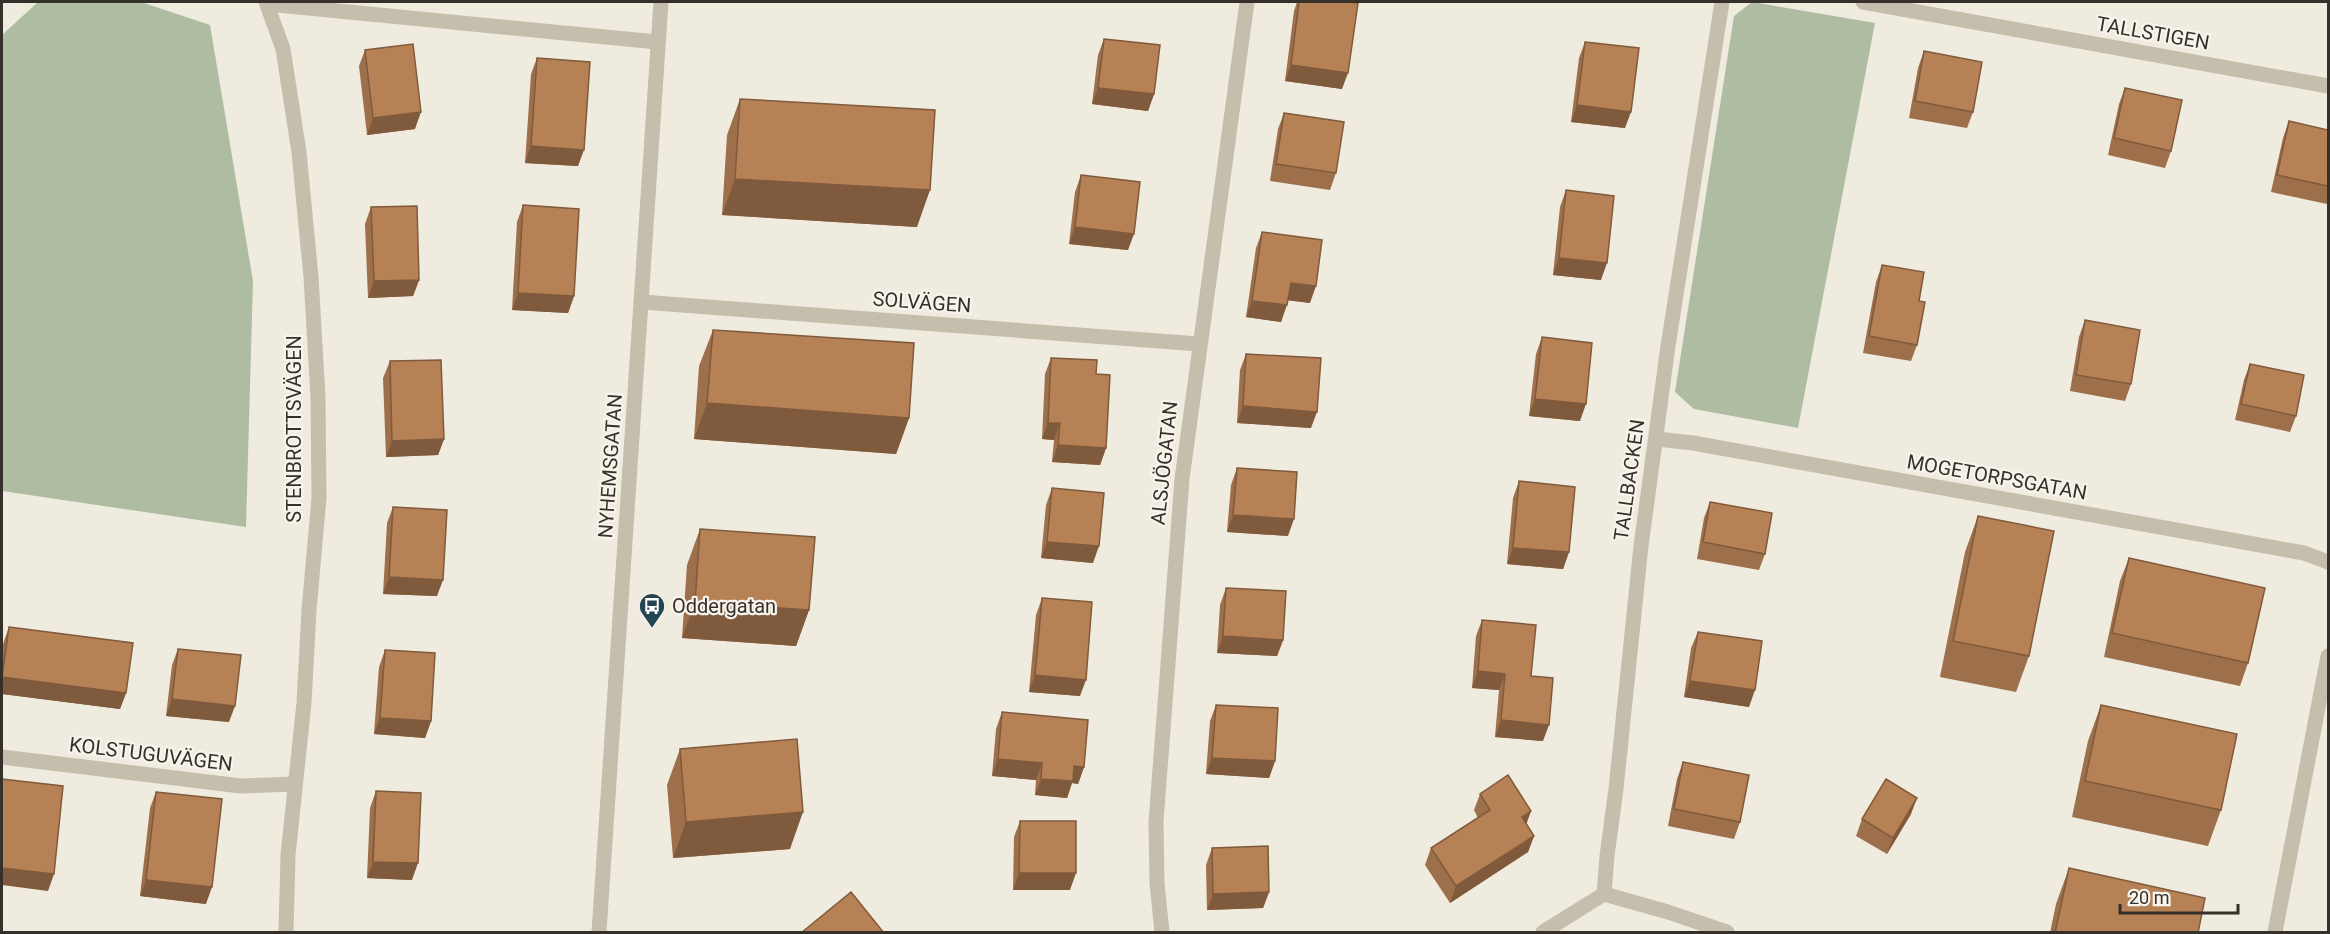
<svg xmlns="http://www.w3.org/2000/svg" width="2330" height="934" font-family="Roboto,sans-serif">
	<rect width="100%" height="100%" fill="#f0ebdf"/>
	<path fill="#aebda1" d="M38 2H141L210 25 253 281 246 527 2 491V35Z
		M1752 2 1875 23 1798 428 1694 409 1675 392 1734 16Z"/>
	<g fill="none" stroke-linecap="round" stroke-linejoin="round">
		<path stroke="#c6beac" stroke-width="15" d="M266 2 283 49 299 152 311 277 318 397 319 498 309 610 304 703 288 855 286 932
			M1863 2 2328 86
			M267 4 657 42
			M642 302 1199 344
			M1657 439 1693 443 2304 553 2328 562
			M2 757 241 786 295 784
			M1604 894 1668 912 1727 932
			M599 932 661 2
			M1162 932 1157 883 1156 822 1182 479 1247 2
			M1543 932 1604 894 1607 856 1616 789 1641 546 1668 346 1722 2"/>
		<path stroke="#c6beac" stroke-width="15" d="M2275 932 2328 656"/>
	</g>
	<path fill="#9d6f4a" d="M1297 2H1350L1342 89 1285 81 1294 11Z
		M1104 39 1154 94 1148 111 1092 104 1098 55Z
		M1585 42 1625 128 1571 122 1579 58Z
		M365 50 415 129 367 135 359 66Z
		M1924 51 1973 112 1967 128 1909 118 1918 68Z
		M537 58 578 166 525 163 531 74Z
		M2125 88 2171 151 2165 168 2108 155 2119 104Z
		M740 99 917 227 722 215 727 135Z
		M1284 113 1336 173 1330 190 1270 181 1278 129Z
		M2289 121 2328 130V199L2327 204 2271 192 2283 138Z
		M1081 175 1128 250 1069 244 1075 192Z
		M1566 190 1601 280 1553 275 1560 207Z
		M523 205 574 296 568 313 512 310 517 222Z
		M371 207 419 280 413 296 368 298 365 224Z
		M1262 232 1310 303 1288 300 1281 322 1246 317 1256 248Z
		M1882 265 1919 301 1917 345 1911 361 1863 353 1876 282Z
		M2085 320 2131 384 2125 401 2070 391 2079 337Z
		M713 330 909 418 896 454 694 439 699 366Z
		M1542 337 1580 421 1529 416 1536 354Z
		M1246 354 1311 428 1237 423 1240 370Z
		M1051 358 1096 374 1106 448 1100 465 1052 462 1054 440 1042 439 1045 374Z
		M390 361 444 439 438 455 386 457 383 378Z
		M2250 364 2296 416 2290 432 2235 420 2244 380Z
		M1237 468 1288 536 1227 532 1231 485Z
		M1519 481 1569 552 1563 569 1507 564 1513 498Z
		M1052 488 1093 563 1041 558 1046 505Z
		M1710 502 1765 554 1759 570 1697 559 1704 518Z
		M393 507 437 596 383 594 387 523Z
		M1978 516 2029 656 2016 692 1940 677 1965 552Z
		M700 529 809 610 796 646 682 638 687 565Z
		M2129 558 2248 663 2240 686 2104 657 2120 581Z
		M1226 588 1283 640 1277 656 1217 653 1220 605Z
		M1042 598 1080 696 1029 692 1036 615Z
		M1482 620 1531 676 1543 741 1495 737 1499 690 1472 688 1476 636Z
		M9 627 126 693 120 709 2 694V652L3 644Z
		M1698 632 1749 707 1684 697 1691 648Z
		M178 649 229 722 166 716 172 665Z
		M385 650 431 721 425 738 374 734 379 667Z
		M1216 705 1275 761 1269 778 1206 774 1210 721Z
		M2101 705 2221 810 2208 846 2072 817 2088 741Z
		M1002 712 1084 767 1078 784 1072 783 1067 798 1035 795 1036 780 992 776 996 729Z
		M680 749 790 849 673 858 667 785Z
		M1683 762 1740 822 1734 839 1668 826 1677 779Z
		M376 791 412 880 367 878 370 808Z
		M156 792 206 904 140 896 150 808Z
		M1480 794 1531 811 1526 823 1534 836 1528 852 1450 903 1425 865 1431 848 1478 818 1474 810Z
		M1911 814 1887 854 1856 836 1862 819Z
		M1020 821 1070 890H1013L1014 837Z
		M1212 848 1269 892 1263 908 1207 910 1206 865Z
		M2069 868 2198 933H2050L2056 904Z"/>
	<path fill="#805a3c" d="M1291 65 1348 73 1342 89 1285 81Z
		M1098 88 1154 94 1148 111 1092 104Z
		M1577 105 1631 112 1625 128 1571 122Z
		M421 112 415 129 367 135 373 118Z
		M531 146 584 150 578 166 525 163Z
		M735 179 930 190 917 227 722 215Z
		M1075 227 1134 234 1128 250 1069 244Z
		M1559 258 1607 263 1601 280 1553 275Z
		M419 280 413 296 368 298 374 281Z
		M1291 283 1316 286 1310 303 1285 300Z
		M518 293 574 296 568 313 512 310Z
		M1252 301 1287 305 1281 322 1246 317Z
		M1535 399 1586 404 1580 421 1529 416Z
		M707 403 909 418 896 454 694 439Z
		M1243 406 1317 412 1311 428 1237 423Z
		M1048 423H1060L1054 440 1042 439Z
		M444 439 438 455 386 457 392 441Z
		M1058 445 1106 448 1100 465 1052 462Z
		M1233 515 1294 519 1288 536 1227 532Z
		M1047 542 1099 546 1093 563 1041 558Z
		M1513 548 1569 552 1563 569 1507 564Z
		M389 577 443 580 437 596 383 594Z
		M695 602 809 610 796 646 682 638Z
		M1223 636 1283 640 1277 656 1217 653Z
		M1478 671 1505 674 1499 690 1472 688Z
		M1035 675 1086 680 1080 696 1029 692Z
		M2 677 126 693 120 709 2 694Z
		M1690 681 1755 690 1749 707 1684 697Z
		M172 699 235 706 229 722 166 716Z
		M380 718 431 721 425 738 374 734Z
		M1501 720 1549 725 1543 741 1495 737Z
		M1212 758 1275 761 1269 778 1206 774Z
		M998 759 1042 763 1036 780 992 776Z
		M1074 766 1084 767 1078 784 1072 783 1067 798 1035 795 1041 779Z
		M1917 798 1911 814 1887 854 1893 838Z
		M1531 811 1525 828 1522 817Z
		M803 812 790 849 673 858 686 822Z
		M1534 836 1528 852 1450 903 1456 886Z
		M373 862 418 863 412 880 367 878Z
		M2 868 54 874 48 891 2 885Z
		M1019 873H1076L1070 890H1013Z
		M146 880 212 887 206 904 140 896Z
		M1269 892 1263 908 1207 910 1213 894Z"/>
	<path fill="#b78156" stroke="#805a3c" stroke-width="1.5" d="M1299 2H1350L1358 3 1348 73 1291 65Z
		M1104 39 1160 45 1154 94 1098 88Z
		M1585 42 1639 48 1631 112 1577 105Z
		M413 44 421 112 373 118 365 50Z
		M1924 51 1982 62 1973 112 1915 101Z
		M537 58 590 62 584 150 531 146Z
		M2125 88 2182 100 2171 151 2114 138Z
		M740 99 935 110 930 190 735 179Z
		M1284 113 1344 122 1336 173 1276 164Z
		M2289 121 2328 130V186L2277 175Z
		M1081 175 1140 182 1134 234 1075 227Z
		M1566 190 1614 196 1607 263 1559 258Z
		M523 205 579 209 574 296 518 293Z
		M417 206 419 280 374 281 371 207Z
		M1262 232 1322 240 1316 286 1291 283 1287 305 1252 301Z
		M1882 265 1924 272 1919 301 1925 302 1917 345 1869 336Z
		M2085 320 2140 330 2131 384 2076 375Z
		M713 330 914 343 909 418 707 403Z
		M1542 337 1592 343 1586 404 1535 399Z
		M1246 354 1321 358 1317 412 1243 406Z
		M1051 358 1097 360 1096 374 1110 375 1106 448 1058 445 1060 423H1048Z
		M441 360 444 439 392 441 390 361Z
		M2250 364 2304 375 2296 416 2241 404Z
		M1237 468 1297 472 1294 519 1233 515Z
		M1519 481 1575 487 1569 552 1513 548Z
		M1052 488 1104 493 1099 546 1047 542Z
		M1710 502 1772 513 1765 554 1703 542Z
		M393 507 447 510 443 580 389 577Z
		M1978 516 2054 531 2029 656 1953 641Z
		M700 529 815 537 809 610 695 602Z
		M2129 558 2265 588 2248 663 2112 633Z
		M1226 588 1286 591 1283 640 1223 636Z
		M1042 598 1092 602 1086 680 1035 675Z
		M1482 620 1536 625 1531 676 1553 678 1549 725 1501 720 1505 674 1478 671Z
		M9 627 133 643 126 693 2 677Z
		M1698 632 1762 641 1755 690 1690 681Z
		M178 649 241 655 235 706 172 699Z
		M385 650 435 653 431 721 380 718Z
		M1216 705 1278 708 1275 761 1212 758Z
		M2101 705 2237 734 2221 810 2085 781Z
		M1002 712 1088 720 1084 767 1074 766 1073 781 1041 779 1042 763 998 759Z
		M797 739 803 812 686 822 680 749Z
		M1683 762 1749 775 1740 822 1674 809Z
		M1508 775 1531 811 1522 817 1534 836 1456 886 1431 848 1490 810 1480 794Z
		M2 779 63 786 54 874 2 868Z
		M1886 779 1917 798 1893 838 1862 819Z
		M376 791 421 793 418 863 373 862Z
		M156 792 222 799 212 887 146 880Z
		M1020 821H1076V873H1019Z
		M1268 846 1269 892 1213 894 1212 848Z
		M2069 868 2205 898 2198 933H2055Z
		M851 892 884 933H801Z"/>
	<defs>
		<g id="bus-pin" transform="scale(1.35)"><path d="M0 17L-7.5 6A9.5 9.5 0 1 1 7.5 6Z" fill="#254552" stroke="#f8f4eb"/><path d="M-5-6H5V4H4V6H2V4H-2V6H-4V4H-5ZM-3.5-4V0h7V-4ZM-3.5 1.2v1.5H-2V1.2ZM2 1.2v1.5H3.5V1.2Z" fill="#fff"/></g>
	</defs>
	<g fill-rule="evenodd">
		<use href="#bus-pin" x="652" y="606"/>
	</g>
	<g text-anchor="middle" stroke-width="4.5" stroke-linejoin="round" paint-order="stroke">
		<g font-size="20" fill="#35302a" stroke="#f8f4eb">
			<text transform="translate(2153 33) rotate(10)" y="7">TALLSTIGEN</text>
			<text transform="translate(922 302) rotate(4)" y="7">SOLVÄGEN</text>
			<text transform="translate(294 429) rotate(-90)" y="7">STENBROTTSVÄGEN</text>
			<text transform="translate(1164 463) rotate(-84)" y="7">ALSJÖGATAN</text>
			<text transform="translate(610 466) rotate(-86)" y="7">NYHEMSGATAN</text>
			<text transform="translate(1997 477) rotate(10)" y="7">MOGETORPSGATAN</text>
			<text transform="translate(1629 480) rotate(-82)" y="7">TALLBACKEN</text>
			<text transform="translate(151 754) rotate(7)" y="7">KOLSTUGUVÄGEN</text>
		</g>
		<g font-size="20" fill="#35302a" stroke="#f8f4eb" text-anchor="start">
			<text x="672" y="613">Oddergatan</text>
		</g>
	</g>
	<rect width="2330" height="934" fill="none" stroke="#35302a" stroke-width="6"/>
	<path d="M2120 904v9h118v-9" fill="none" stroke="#35302a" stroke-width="3"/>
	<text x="2129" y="904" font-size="18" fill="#35302a" stroke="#f8f4eb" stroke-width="4.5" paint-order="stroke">20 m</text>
</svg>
